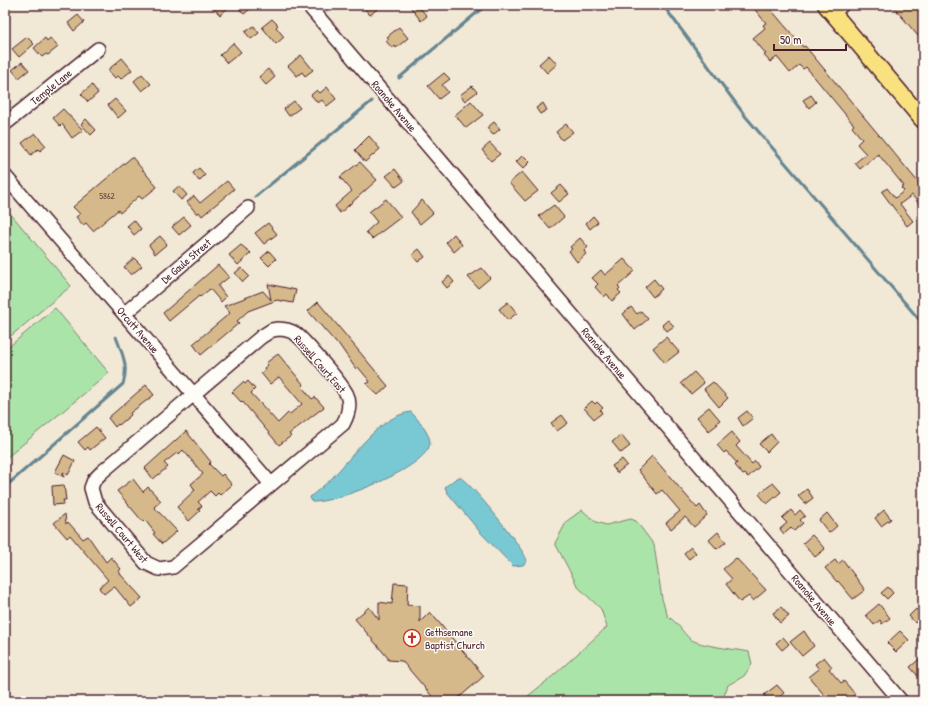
<svg xmlns="http://www.w3.org/2000/svg" width="928" height="706" font-family="'Patrick Hand',sans-serif">
	<rect width="100%" height="100%" fill="#f1e8d6"/>
	<filter id="ink" filterUnits="userSpaceOnUse"><feTurbulence type="fractalNoise" baseFrequency=".025" numOctaves="2"/><feDisplacementMap in="SourceGraphic" scale="8" xChannelSelector="R" yChannelSelector="G"/><feConvolveMatrix kernelMatrix="1 2 1 2 8 2 1 2 1" color-interpolation-filters="sRGB"/></filter>
	<g filter="url(#ink)">
		<path fill="#abe4a9" stroke="#7a826a" d="M5 207 71 286 6 340H5Z
			M55 308 109 373 5 459V350Z
			M582 510 596 522 606 525 631 519 636 521 654 545 662 599 668 617C678 622 682 632 690 639 700 646 735 649 749 652L752 664 744 676 728 685 722 701H522L554 675 607 627 601 609 578 587 555 543 567 521Z"/>
		<path fill="#79c9d4" stroke="#668590" d="M411 412C416 417 431 435 430 443 428 468 335 503 312 502L310 497C317 491 325 485 331 479 352 458 379 416 411 412Z
			M459 477C469 480 526 551 527 561L523 565 513 566 480 532 447 492 445 487 454 480Z"/>
		<g fill="none" stroke-linecap="round" stroke-linejoin="round">
			<path stroke="#668590" stroke-width="3" d="M663 5 746 117 923 324
				M399 78 486 5
				M255 197 372 101
				M5 487 123 384C129 366 122 353 116 337"/>
		</g>
		<path fill="#d6b98a" stroke="#4a1f2b" d="M211 5H231L220 15Z
			M236 5H255L244 14Z
			M361 5H382L370 15Z
			M409 5H417L427 16 421 21Z
			M751 5H767L803 47 805 46 923 188V209L912 195 900 204 913 221 907 226 882 192 887 188 895 198 904 191 901 188 904 186 878 154 860 169 855 163 866 154 857 144 862 139 852 127 854 125 806 67 803 69 799 65 790 73 777 57 770 62 764 55 766 54 753 38 765 28 763 25 766 23Z
			M892 5H923V42Z
			M78 15 84 22 74 31 68 23Z
			M272 19 278 25 276 27 284 37 276 44 262 27Z
			M254 26 259 33 251 39 245 32Z
			M399 27 408 38 396 48 395 46 392 48 386 41 389 39 387 37Z
			M27 37 34 44 19 57 12 49Z
			M45 38 47 41 50 38 58 47 48 55 46 54 42 57 34 48Z
			M233 43 241 52 227 63 220 55Z
			M301 55 313 70 305 76 302 72 297 76 288 66Z
			M549 55 557 64 547 73 539 64Z
			M122 58 132 70 121 79 118 76 115 78 108 70Z
			M22 62 29 70 19 78 12 70Z
			M268 69 275 77 266 85 259 77Z
			M444 73 450 79 442 85 448 92 439 99 428 86Z
			M142 74 151 84 142 91 134 81Z
			M92 85 98 93 88 102 81 94Z
			M472 86 477 92 465 101 460 95Z
			M327 87 336 99 327 106 322 100 318 103 311 95 317 90 320 93Z
			M811 95 816 102 809 108 803 100Z
			M115 99 126 111 118 118 108 105Z
			M294 101 300 108 289 116 284 109Z
			M471 101 483 115 466 128 455 115Z
			M543 103 547 110 540 114 536 108Z
			M63 109 83 130 72 138 62 124 60 126 53 118Z
			M86 119 96 130 91 135 81 124Z
			M494 122 500 129 493 135 487 128Z
			M566 124 573 132 562 140 556 132Z
			M35 133 46 146 40 151 38 149 31 155 22 143Z
			M369 136 380 149 365 162 355 150Z
			M490 143 500 154 491 161 482 150Z
			M523 155 530 162 523 169 516 162Z
			M132 157 157 187 142 199 139 196 120 213 118 210 93 231 86 223 83 225 76 217 80 214 73 207Z
			M360 162 377 180 340 213 335 206 352 191 340 177Z
			M199 168 205 175 199 181 193 173Z
			M395 169 404 181 396 187 386 176Z
			M522 172 538 191 525 201 509 183Z
			M227 181 234 189 202 216 199 212 197 214 187 202 194 196 200 203Z
			M561 185 569 194 559 202 551 193Z
			M179 186 187 195 181 200 173 191Z
			M386 199 401 217 372 239 366 232 377 222 369 212Z
			M422 200 433 213 420 224 411 212Z
			M554 205 564 217 550 229 539 216Z
			M593 216 598 222 590 229 586 223Z
			M184 217 191 225 179 235 172 227Z
			M134 220 141 229 134 235 127 226Z
			M268 223 277 234 264 244 255 233Z
			M454 234 462 245 454 252 446 242Z
			M160 236 167 244 155 254 149 245Z
			M580 238 588 247 584 251 586 254 577 262 569 251 572 249 570 247Z
			M241 245 251 253 238 265 229 255Z
			M419 249 425 257 418 262 412 255Z
			M269 251 276 259 269 266 261 258Z
			M134 258 142 266 131 275 124 267Z
			M624 259 635 271 618 286 620 288 618 290 621 293 612 301 607 294 604 297 595 287 598 284 592 278 601 270 605 275Z
			M218 265 229 277 218 286 226 297 221 302 210 289 200 297 199 296 169 321 163 313Z
			M241 268 249 276 243 282 235 273Z
			M482 268 490 278 478 288 468 277Z
			M449 276 454 282 447 288 442 282Z
			M654 279 662 289 653 297 645 287Z
			M268 284 296 290 293 303 277 300 248 311 237 321 239 323 201 355 193 344 230 313 224 306 263 291 271 300Z
			M318 302 388 386 378 395 366 384 370 382 368 379 358 367 356 369 338 343 337 344 308 311Z
			M508 302 517 313 508 320 499 309Z
			M631 307 637 314 641 311 648 319 635 330 623 314Z
			M668 320 674 326 667 331 662 325Z
			M666 337 679 352 665 363 653 348Z
			M278 354 304 385 302 387 312 399 315 397 324 407 289 434 291 436 279 445 242 401 241 402 232 392 243 382 245 384 248 381 255 389 251 393 278 423 288 413 290 414 302 404 279 377 270 384 261 373 265 370 264 368 268 365 266 363Z
			M694 372 704 383 691 394 681 383Z
			M713 382 728 398 719 407 704 389Z
			M146 385 154 395 130 413 131 415 119 425 118 424 115 427 108 418Z
			M592 401 595 404 597 402 603 408 600 410 602 413 594 419 584 408Z
			M709 407 720 420 716 423 718 424 709 431 697 417Z
			M747 411 753 418 743 426 738 418Z
			M562 415 568 423 557 431 551 423Z
			M96 427 105 438 90 450 88 447 85 450 78 442Z
			M186 431 211 462 209 464 221 476 223 474 232 485 220 495 218 493 215 496 210 491 198 502 202 506 198 509 200 511 189 521 177 507 195 490 191 484 203 474 183 450 179 454 178 452 164 463 168 467 153 479 145 468Z
			M732 432 740 442 736 446 752 464 755 461 759 467 748 477 745 474 743 475 735 465 737 463 726 451 724 453 717 445Z
			M771 434 777 442 767 452 759 444Z
			M621 435 630 446 621 453 612 442Z
			M64 455 75 461 68 475 63 472 64 477 55 472Z
			M652 456 697 508 700 505 707 515 694 527 685 517 671 529 666 523 680 511 662 490 657 494 638 470Z
			M622 459 627 465 617 473 612 466Z
			M133 479 143 492 148 487 161 501 154 507 177 531 162 544 153 534 155 533 145 520 143 522 117 491Z
			M773 483 781 492 767 504 759 494Z
			M64 485 66 500H63L64 504 53 505 52 486Z
			M807 489 813 498 805 504 798 496Z
			M791 510 795 515 800 510 805 516 800 520 803 523 794 531 791 528 784 534 780 529 787 523 782 518Z
			M884 510 891 519 881 526 875 518Z
			M827 513 837 526 829 533 819 520Z
			M65 514 66 524 68 522 83 539 88 536 106 562 111 557 121 569 119 571 121 575 142 598 131 607 114 586 104 594 99 588 108 580 70 535 67 538 54 523Z
			M718 532 726 542 717 549 709 540Z
			M812 535 825 549 815 557 803 543Z
			M691 547 696 553 689 559 684 553Z
			M736 558 766 590 753 601 749 596 740 602 726 584 732 579 723 569Z
			M835 560 838 564 843 560 865 590 853 599 838 581 837 582 825 568Z
			M394 583 408 584 407 605 420 606V622L430 612 484 676 455 701H436L402 661 388 660V658L355 619 369 607 379 620V602L392 604Z
			M888 587 893 593 887 599 881 593Z
			M879 604 890 618 882 624 880 620 874 625 866 615Z
			M781 607 789 616 780 623 773 613Z
			M916 609 922 616 915 623 909 616Z
			M804 631 814 646 802 656 790 642Z
			M900 631 909 640 896 652 887 643Z
			M783 637 789 644 782 650 776 643Z
			M923 656V682L910 667Z
			M824 657 832 667 829 669 841 683 844 681 855 694 848 701H820L826 697 809 677 819 669 815 664Z
			M777 685 784 693 775 701H768L764 695Z"/>
		<g fill="none" stroke-linecap="round" stroke-linejoin="round">
			<g stroke="#4a1f2b" stroke-width="16">
				<path id="minor" d="M308 5 901 701
					M833 13 842 5
					M5 124 98 49
					M5 176 271 484
					M124 314 248 208
					M278 329C284 329 290 330 296 334 304 340 343 385 347 395 351 405 348 415 343 424L173 567 159 569 146 563 95 502 91 488 94 480 102 472 261 337 272 330Z"/>
			</g>
			<g stroke="#4a1f2b" stroke-width="19">
				<path id="major" d="M826 5 923 120"/>
			</g>
			<use href="#minor" stroke="#fdfcf7" stroke-width="13"/>
			<use href="#major" stroke="#fae180" stroke-width="16"/>
		</g>
	</g>
	<defs>
		<g id="church-ring" transform="scale(0.9)"><circle r="9.5" fill="#fdfcf7" stroke="#c8321e" stroke-width="1.5"/><path d="M-1.2-6h2.4v3.5h3.3v2.4h-3.3V6h-2.4V-.1h-3.3v-2.4h3.3Z" fill="#c8321e"/></g>
	</defs>
	<g fill-rule="evenodd">
		<use href="#church-ring" x="412" y="638"/>
	</g>
	<g text-anchor="middle" stroke-width="3" stroke-linejoin="round" paint-order="stroke">
		<g font-size="9" fill="#6d4643">
			<text x="107" y="199">5862</text>
		</g>
		<g font-size="11" fill="#4a1f2b" stroke="#fdfcf7">
			<text transform="translate(51 87) rotate(-39)" y="4">Temple Lane</text>
			<text transform="translate(394 106) rotate(50)" y="4">Roanoke Avenue</text>
			<text transform="translate(186 261) rotate(-41)" y="4">De Gaule Street</text>
			<text transform="translate(138 330) rotate(49)" y="4">Orcutt Avenue</text>
			<text transform="translate(604 353) rotate(50)" y="4">Roanoke Avenue</text>
			<text transform="translate(320 364) rotate(49)" y="4">Russell Court East</text>
			<text transform="translate(122 533) rotate(50)" y="4">Russell Court West</text>
			<text transform="translate(814 600) rotate(50)" y="4">Roanoke Avenue</text>
		</g>
		<g font-size="11" fill="#4a1f2b" stroke="#fdfcf7" text-anchor="start">
			<text x="425" y="636">Gethsemane<tspan x="425" dy="13">Baptist Church</tspan></text>
		</g>
	</g>
	<rect width="928" height="706" fill="none" stroke="#fdfcf7" stroke-width="20"/>
	<rect x="10" y="10" width="908" height="686" fill="none" stroke="#4a1f2b" stroke-width="1.5" filter="url(#ink)"/>
	<path d="M774 44v6h72v-6" fill="none" stroke="#4a1f2b" stroke-width="2"/>
	<text x="780" y="44" font-size="12" fill="#4a1f2b" stroke="#fdfcf7" stroke-width="3" paint-order="stroke">50 m</text>
</svg>
